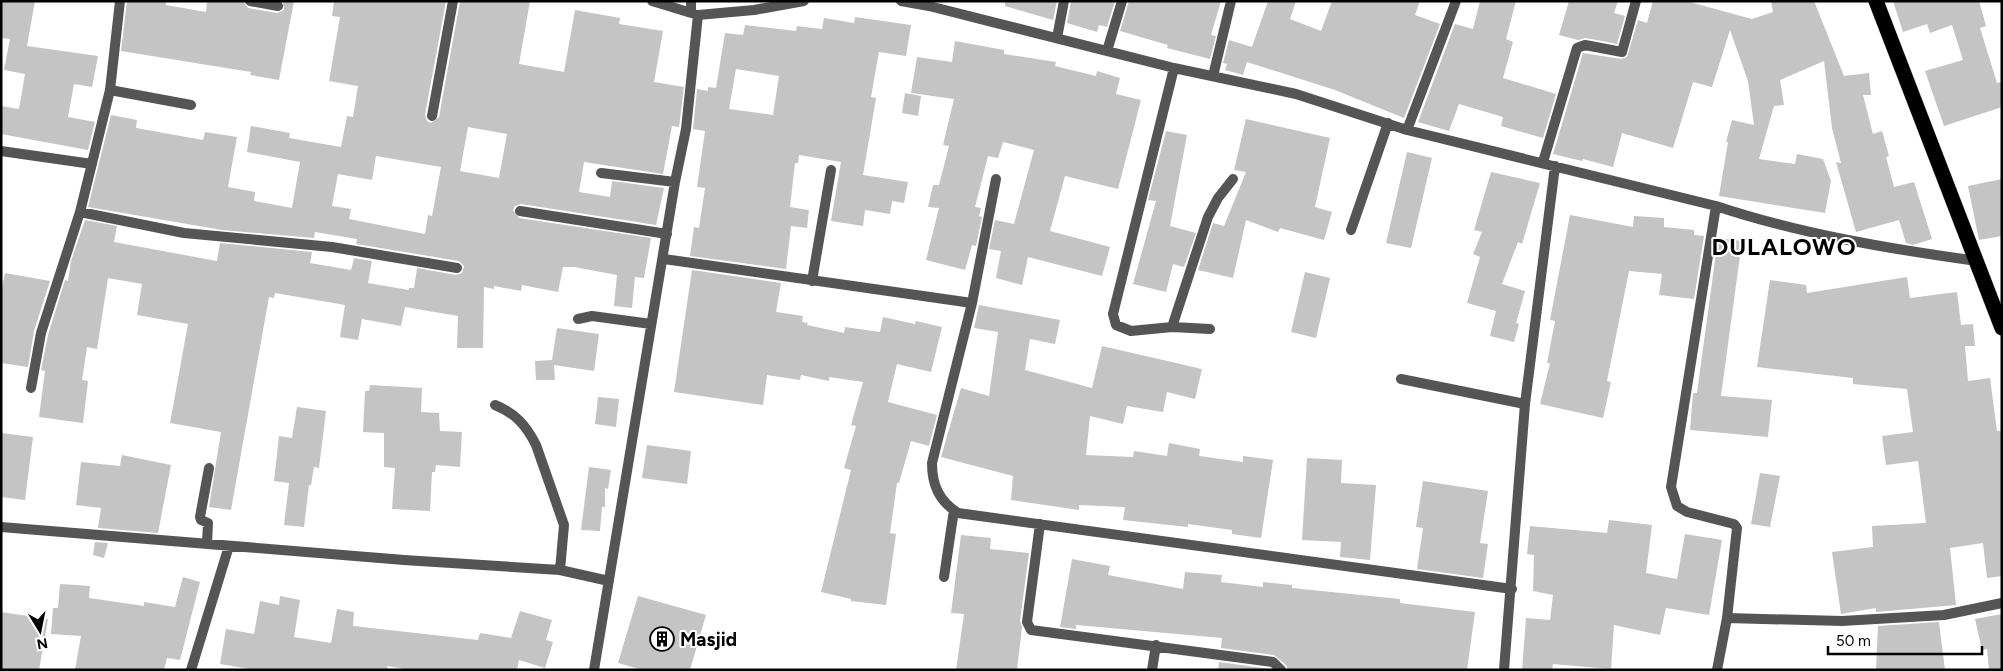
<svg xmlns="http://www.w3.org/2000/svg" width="2003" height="671" font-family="Figtree,sans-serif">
	<rect width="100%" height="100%" fill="#fff"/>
	<path fill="#c4c4c4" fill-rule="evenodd" d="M1 1H35L27 46 98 56 92 87 74 84 68 117 95 122 88 150 1 134V106L19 109 25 74 4 70 10 39 1 38Z
		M127 1H166V5L206 12 207 1H243L248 8 277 13 284 10 283 1H294L279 80 250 75 251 72 121 51Z
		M334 1H446L425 115 427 121 431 123 439 117 460 1H530L519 64 564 72 575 10 620 18 619 24 663 31 654 82 684 87 679 127 672 126 663 174 584 162 579 192 610 197 612 181 664 188 656 225 521 204 515 206 513 210 519 218 651 238 644 278 635 277 632 308 614 306 617 275 574 267H563L558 292 522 285 521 291 494 286V289L484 287 483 348H457L458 316 405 307 401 326 362 319 358 340 340 337 345 305 275 293 274 298 269 297 231 510 209 507 221 432 170 423 188 324 137 315 142 284 108 278 97 349 87 347 82 380 88 381 83 423 39 417 45 371 41 370 48 335 65 280 68 281 71 261 85 220 117 226 114 242 217 261 220 243 312 252 310 263 351 270 354 258 372 261 368 283 409 290V288H414L417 268 456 275 462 273 464 266 459 261 356 244 357 239 315 232 314 238 222 230 88 207 111 115 137 120 136 128 203 140 205 132 237 137 228 187 255 192 254 201 292 208 300 162 247 152 251 126 290 133 289 138 341 147 347 116 353 117 358 86 329 81 340 17 332 16ZM468 127 507 134 499 178 460 171ZM376 156 441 167 432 216 428 215 425 234 349 219 351 209 332 206 338 174 372 180Z
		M1005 1H1057L1053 20 1005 6Z
		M1071 1H1115L1107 27 1099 25 1097 32 1067 23Z
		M1129 1H1221L1211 35 1216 36 1210 59 1167 48 1168 45 1120 31Z
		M1268 1H1296L1290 19 1321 31 1332 1H1420L1415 15 1440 24 1404 118 1335 90 1247 62 1243 75 1225 70 1227 64 1223 63 1229 40 1252 47Z
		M1480 1H1516L1506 39 1513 42 1503 78 1556 94 1543 138 1501 126 1503 117 1459 104 1449 131 1418 122 1455 24 1473 29Z
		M1569 1H1618L1614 13 1625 16 1617 44 1586 38 1578 40 1559 35Z
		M1653 1H1686L1752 19 1773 12 1771 1H1814L1844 76 1869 73 1871 95H1863L1873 134 1882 131 1889 156 1886 157 1894 187 1914 182 1932 239 1913 245 1906 243 1899 220 1856 232 1836 162 1841 163 1832 128 1824 61 1780 80 1784 105 1774 106 1759 159 1795 164 1797 154 1823 159 1831 181 1825 213 1719 196 1728 142H1726L1732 120 1754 125 1748 81 1730 30 1712 87 1693 82 1673 148 1622 133 1613 167 1583 159 1582 161 1553 154 1583 53 1621 59 1627 57 1638 20 1647 23Z
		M1893 1H1979L1986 26 1980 28 1997 83 2002 82V107L1944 126 1925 71 1963 60 1952 25 1930 33 1927 24 1903 32Z
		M855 17 911 25 906 56 879 52 871 97 876 98 863 175 908 182 904 203 892 201 890 214 865 210 863 226 831 221 841 162 799 155 798 163H795L790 207 809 210 807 228 791 226 786 269 690 256 694 227 699 228 705 188 697 187 705 131 693 129 697 89 708 91V87L716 88 725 33 743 35 745 25 796 31 797 26 822 29 824 18 854 23ZM736 69 779 76 773 115 729 109Z
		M955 41 1004 50V54L1056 62 1055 66 1096 76 1097 71 1120 78 1116 94 1141 100 1118 189 1065 176 1050 231 1110 247 1102 276 1028 257 1022 285 996 278 1001 251 989 249 995 220 1014 224 1034 150 1003 142 998 158 988 156 975 207 981 208 979 216 982 217 976 246 972 245 965 270 926 260 939 208 928 207 933 185H939L949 146 943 145 954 99 911 93 917 57 952 62Z
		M905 93 921 96 918 116 902 113Z
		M1246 119 1330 138 1315 207 1332 212 1324 240 1280 228 1278 232 1246 220 1233 278 1198 270 1213 223 1224 226 1246 172 1234 170Z
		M1166 131 1187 135 1170 226 1196 233 1184 267 1173 264 1166 292 1133 284 1156 201 1148 200Z
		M1407 152 1432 158 1411 248 1386 243Z
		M1491 172 1540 183 1522 244 1518 242 1502 284 1525 291 1516 323 1519 324 1514 342 1490 336 1496 311 1467 303 1480 257 1473 254 1482 232 1474 230Z
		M2002 179V236L1979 240 1968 186Z
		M1570 215 1633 227 1634 216 1664 218V227L1694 230V235L1704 236 1694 299 1659 295 1662 274 1629 271 1607 381 1611 382 1603 418 1540 404 1550 363H1547L1555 321 1550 320Z
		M1718 238 1742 241 1721 396 1772 400 1768 437 1690 430 1693 393H1697Z
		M692 270 781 283 776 312 803 316 802 322 808 323 807 325 844 333 845 327 880 332 883 317 915 324 916 321 942 327 931 372 897 364 888 402 937 415 929 446 911 441 899 483H897L890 533 896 534 886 605 851 601V599L821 592 851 470 844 468 856 426 851 425 863 382 829 377V381L801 375 800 380 767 375 763 405 674 392Z
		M1305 272 1330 278 1316 338 1291 332Z
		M5 273 50 281 34 331 28 367 1 363V292Z
		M1907 277 1910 298 1957 292 1961 325 1973 324 1975 346H1965L1968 381 1990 378 1997 431H2002V576L1987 578 1983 543 1950 548 1956 605 1876 612V608L1841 614 1832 552 1873 547 1872 526 1926 523 1918 461 1886 465 1882 436 1913 432 1907 389 1853 384V378L1757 367 1770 280 1806 285 1807 293Z
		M979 305 1060 320 1055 344 1030 339 1025 370 1092 388 1102 346 1202 369 1195 399 1167 392 1163 412 1127 406 1123 424 1090 416 1086 455 1133 457 1134 451 1167 456 1169 443 1200 449 1199 456 1243 462V456L1273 460 1261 538 1232 534V530L1188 524V527L1123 520 1125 507 1079 505V510L1011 500 1013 476 941 457 961 388 989 396 998 332 974 328Z
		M557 328 599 334 594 371 554 365 555 380H536L535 361 552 360Z
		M370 385 422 388 421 412 439 413 440 431 462 432 460 467 436 465 435 472H432L430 511 392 509 395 468 384 467V433L363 432 365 391H369Z
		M598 397 619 399 616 427 595 424Z
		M297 407 326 411 319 468 314 467 311 485H309L304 527 284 525 289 483 274 481 279 436 292 438Z
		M1 433 33 437 25 500 1 497Z
		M647 445 691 451 687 484 642 478Z
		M122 455 171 465 158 533 98 528 101 508 76 505 81 462 120 466Z
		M1307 458 1342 460 1341 483 1376 485 1370 560 1340 557 1341 542 1302 540Z
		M589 467 611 470 608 489 605 488V507H602L600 531 581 530Z
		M1760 473 1780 476 1770 527 1751 524Z
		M1423 481 1488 491 1480 543 1488 544 1483 578 1417 569 1423 528 1416 527Z
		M1609 520 1652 525 1646 573 1677 579 1685 534 1722 540 1709 615 1666 608 1660 635 1614 625 1611 669 1553 664 1552 670H1522L1526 618 1550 620 1553 595 1533 591 1534 555 1527 554 1530 526 1607 533Z
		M961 535 991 538 990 549 1029 553 1020 621 1022 627 1017 670H956L964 614 951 613Z
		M95 542 108 543 104 558 93 555Z
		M1072 559 1110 566 1108 575 1183 589 1185 572 1222 575 1221 582 1263 587V582L1292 585V588L1400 599V603L1475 612 1467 670H1288L1286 665 1274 655 1221 648 1222 638 1076 625V629L1060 627Z
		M183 577 200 582 180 660 167 658 164 670H75L81 636 51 634 53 608H58L60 584 90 586 89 598 144 606V602L175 607Z
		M280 596 300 600 294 637 331 643 337 609 354 612 353 626 478 640 480 633 511 638 520 611 552 620 546 640 553 642 545 668 519 660 517 670H411L387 666 388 670H256L220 664 226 629 254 634 260 601 279 605Z
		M638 596 706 615 690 670H643L618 663Z
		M1 612 48 619 39 670H1Z
		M2002 614V670H1989L1987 649 1982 650 1975 619Z
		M1939 622 1945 670H1876L1878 626Z
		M1219 662 1270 669 1271 670H1218Z"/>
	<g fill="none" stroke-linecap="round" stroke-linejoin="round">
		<g stroke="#dbdbdb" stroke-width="16">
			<path id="highway" d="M1876 1 2002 328"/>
		</g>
		<path stroke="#555" stroke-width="10" d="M250 1 278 6
			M110 90 191 105
			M432 116 453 1"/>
		<path stroke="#555" stroke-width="10" d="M652 1 698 15 754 10 804 1
			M901 1 929 6 1174 68 1296 94 1407 130 1716 206C1800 234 1890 249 1977 261
			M691 12V1
			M1057 38 1064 1
			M1107 51 1122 1
			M1174 68 1113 314 1116 325 1131 331 1172 327 1210 329
			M1213 76 1231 1
			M1407 130 1456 1
			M1 151 92 164
			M1543 162 1577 48 1585 45 1622 52 1636 1
			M601 173 675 182
			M996 179 972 303 932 463C932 485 939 501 958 513L1512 589
			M1716 206 1671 487 1677 506 1687 512 1734 524 1737 528 1727 618 1717 670
			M520 211 667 234
			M80 212 184 233 332 247 457 268
			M1351 230 1388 123
			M664 259 972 303
			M812 281 831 170
			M578 319 592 316 651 324
			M1172 327 1208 217 1218 198 1233 179
			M1401 379 1525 404
			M31 388 41 333 80 212 110 90 120 1
			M495 405C515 413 526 425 536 445L564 525 560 570
			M1040 524 1027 622 1031 630 1273 662 1281 670
			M1 527 404 560 560 570 609 581
			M207 544 208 523 201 520 200 517 209 468
			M944 577 954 510
			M1727 618 1842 621 1944 615 2002 603
			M191 670 229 546
			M594 670 675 182 686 129 698 15
			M1152 670 1156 645
			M1504 670 1525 404 1555 166"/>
		<use href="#highway" stroke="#000" stroke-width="15"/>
	</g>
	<defs>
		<g id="building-ring" transform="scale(1.25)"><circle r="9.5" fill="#fff" stroke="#000" stroke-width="1.5"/><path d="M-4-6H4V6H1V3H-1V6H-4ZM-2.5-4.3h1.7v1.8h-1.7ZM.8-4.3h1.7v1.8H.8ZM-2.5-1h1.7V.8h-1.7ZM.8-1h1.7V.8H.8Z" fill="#000"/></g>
	</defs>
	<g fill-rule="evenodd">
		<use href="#building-ring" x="662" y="639"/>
	</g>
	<g text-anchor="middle" stroke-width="4" stroke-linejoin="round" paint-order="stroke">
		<g font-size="19" font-weight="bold" fill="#000" stroke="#fff" text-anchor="start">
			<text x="680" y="646">Masjid</text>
		</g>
		<g font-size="24" font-weight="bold" letter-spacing="1" fill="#000" stroke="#fff">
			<text x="1784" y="255">DULALOWO</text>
		</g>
	</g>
	<rect width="2003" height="671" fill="none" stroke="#000000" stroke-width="5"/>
	<g transform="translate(40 631) rotate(170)" stroke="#ffffff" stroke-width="4" paint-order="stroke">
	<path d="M0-4L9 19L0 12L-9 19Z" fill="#000000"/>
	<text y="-8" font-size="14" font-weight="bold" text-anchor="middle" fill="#000000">N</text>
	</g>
	<path d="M1828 646v8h154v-8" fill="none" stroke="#000000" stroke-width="2.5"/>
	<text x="1836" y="646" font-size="15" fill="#000000" stroke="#ffffff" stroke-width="4" paint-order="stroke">50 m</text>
</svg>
